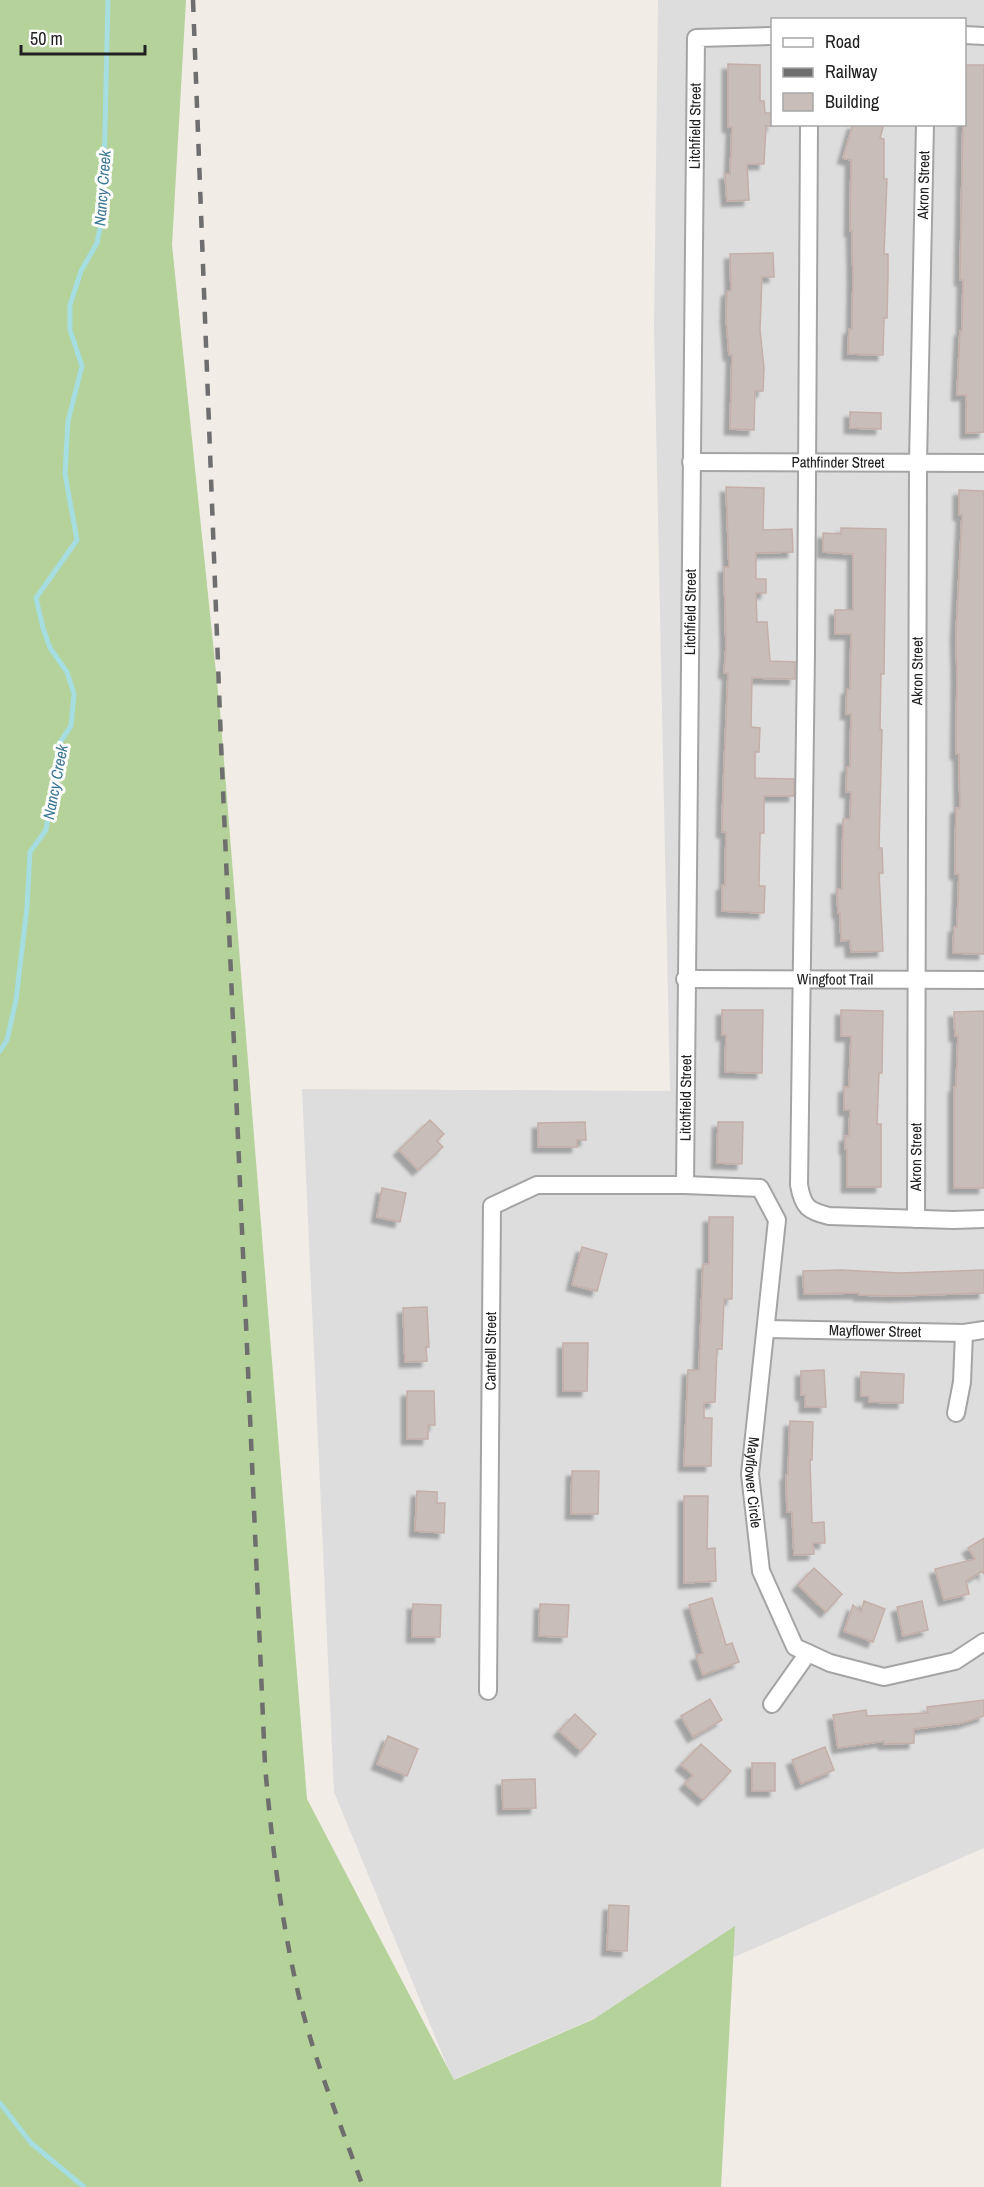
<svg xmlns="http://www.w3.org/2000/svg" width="984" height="2187" font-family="'Archivo Narrow',sans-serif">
	<defs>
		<filter id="shadow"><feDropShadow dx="-5.5" dy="5.5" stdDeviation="1.5" flood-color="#0004"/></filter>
	</defs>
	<rect width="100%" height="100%" fill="#f1ece6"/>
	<path fill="#dedddd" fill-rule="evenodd" d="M658 0H984V1848L453 2080 334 1792 302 1089 670 1091 654 328ZM772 20H964V124H772Z"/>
	<path fill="#b4d299" d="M0 0H186L172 245 220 711 307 1799 454 2080 594 2019 735 1926 721 2187H0Z"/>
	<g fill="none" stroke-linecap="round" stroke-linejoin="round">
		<path stroke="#a5dde1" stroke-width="5" d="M0 1051 7 1040 16 1000 27 907 30 852 46 830 59 744 71 726 74 694 67 672 50 648 43 628 36 598 77 540 65 474 68 421 82 366 70 330V305L81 271 97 243 103 213 108 0
			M0 2103 31 2143 84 2187"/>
	</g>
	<path fill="#c9bdb9" stroke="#c4afa8" stroke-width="1.5" filter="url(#shadow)" d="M728 64 760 65V101H764L765 113H772V126H766L764 164H747L749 200 727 201 725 174H730L732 127H728Z
		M964 65H984V432L966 433V395H957L960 331H962L963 280H960Z
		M853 124H884L880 138 884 139V179H887L884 254H888V276L887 318H884L883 355 848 354 849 329H852L853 279 852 231H850L851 160 843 158Z
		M773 253 774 277H762L760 330 764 368 763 391H755L754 430 730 429 732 355H729L726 316 727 291H731L730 254Z
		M850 412 881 413V429L850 428Z
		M726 487 764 488 763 530 792 529 793 552 756 553V579H766V593H756L757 622H767L770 661 795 662V679L752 678 751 727 760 728 759 752H755V778L794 779V796H764V833H760L759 886H765L764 913 722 911V885H725L726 832H722L723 792 728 673H724L726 647 724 567H729Z
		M959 490 984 491V954L953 953 954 927H957L959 874H955L956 808H960L959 754H956L957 676 956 634 962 515H959Z
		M841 528 886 529 884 674H881L880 729 882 730 879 848H882L883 873H879L883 951 851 952 850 940 841 941 840 913H838L837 889H842L843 819H850L851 792H846L847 767H850L851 714H846L847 689H850L851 634H835V610H853V554L823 552V533L841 534Z
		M722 1010H763L762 1073 725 1072 726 1035H722Z
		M841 1010 883 1011 882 1073H879L877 1124H881V1187H847V1149H845V1136H849L850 1110H844V1087H849L851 1036H841Z
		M984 1011V1188H954V1087H956L958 1036H955L954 1012Z
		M430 1120 444 1134 437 1141 443 1147 418 1170 399 1150Z
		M585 1122 586 1140H577V1147H538V1123Z
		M718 1122H743L742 1164 717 1163Z
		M382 1188 406 1193 400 1222 377 1217Z
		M709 1217H733L732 1299H724L722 1349H717L715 1402 704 1403V1418H712L711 1466H684L688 1370H699L703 1264H709Z
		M582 1247 607 1254 597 1291 572 1285Z
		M841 1270 900 1273 984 1270V1293L894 1296 859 1295V1293L804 1294 803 1271Z
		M427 1307 429 1347H426L427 1361 405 1362 403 1308Z
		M563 1343H588L587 1391H563Z
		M824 1370 826 1407H805V1395H801V1371Z
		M861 1372 904 1374 903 1403 869 1402V1396H861Z
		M407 1391H434L435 1425H428V1439H407Z
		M790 1421 813 1422 812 1460H810L812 1523 824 1522 825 1543H813L814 1554 794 1555 792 1512H787L786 1475H788Z
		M572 1471H599L598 1514H571Z
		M417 1491 437 1492V1503H445L444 1533 415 1531Z
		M684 1496H708L707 1549 715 1548 716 1581 684 1583Z
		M984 1538V1574L982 1571 966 1581 969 1594 944 1600 935 1569 975 1559 968 1548Z
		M814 1568 842 1594 826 1612 798 1585Z
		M712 1598 726 1645 732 1643 739 1662 703 1675 696 1656 703 1653 689 1605Z
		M864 1601 885 1609 873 1642 844 1631 853 1605 861 1612Z
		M922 1601 928 1630 903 1636 897 1607Z
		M413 1604 441 1605 440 1637H412Z
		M540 1604 569 1605 567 1637 539 1636Z
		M710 1699 722 1720 693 1737 681 1716Z
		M984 1700V1716L962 1723 914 1729V1743L884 1744V1741L838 1748 833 1715 866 1710 867 1716 928 1713 927 1707Z
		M575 1714 596 1734 581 1751 559 1731Z
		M388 1736 418 1749 407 1776 377 1764Z
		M701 1744 731 1771 703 1800 685 1784 693 1775 681 1765Z
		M825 1747 834 1770 801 1784 792 1760Z
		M752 1763H775V1791H752Z
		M535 1779 536 1808 503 1809 502 1780Z
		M609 1905 629 1906 627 1951 607 1950Z"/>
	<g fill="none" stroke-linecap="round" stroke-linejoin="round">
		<g stroke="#a4a4a4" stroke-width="20">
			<g id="minor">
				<path d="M964 35 984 36"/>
				<path d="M809 124 806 653 799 1185C803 1207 808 1211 829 1216L953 1220 984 1219"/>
				<path id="s1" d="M691 462 984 463"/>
				<path id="s2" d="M685 979 984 980"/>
				<path id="s3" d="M685 1185 696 38 772 36"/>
				<path id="s4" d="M916 1219 918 462 925 124"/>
				<path id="s5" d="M767 1329 964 1333 984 1330"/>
				<path d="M956 1413 962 1382 964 1333"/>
				<path id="s6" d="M488 1691 492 1206 537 1185H685L760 1188 777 1220 750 1474 761 1571 795 1647 830 1663 884 1677 955 1661 984 1642"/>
				<path d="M772 1704 808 1653"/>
			</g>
		</g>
		<use href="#minor" stroke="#fff" stroke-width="16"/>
		<path stroke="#6e6e6e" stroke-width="4.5" stroke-dasharray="12 12" stroke-linecap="butt" d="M193 0 221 743 265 1765C272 1847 282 1929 302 2009 318 2070 342 2128 363 2187"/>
	</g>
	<g text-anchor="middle" stroke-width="6" stroke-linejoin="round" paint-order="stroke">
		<g font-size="15" fill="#202020" stroke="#fff">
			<text dy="5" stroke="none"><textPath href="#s3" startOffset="1059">Litchfield Street</textPath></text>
			<text dy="5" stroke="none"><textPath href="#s4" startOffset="1034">Akron Street</textPath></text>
			<text dy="5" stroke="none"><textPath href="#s1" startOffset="147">Pathfinder Street</textPath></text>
			<text dy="5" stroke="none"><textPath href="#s3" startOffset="573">Litchfield Street</textPath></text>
			<text dy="5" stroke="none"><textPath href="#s4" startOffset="548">Akron Street</textPath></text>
			<text dy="5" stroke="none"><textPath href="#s2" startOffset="150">Wingfoot Trail</textPath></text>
			<text dy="5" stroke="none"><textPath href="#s3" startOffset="87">Litchfield Street</textPath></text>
			<text dy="5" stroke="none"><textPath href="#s4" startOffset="62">Akron Street</textPath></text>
			<text dy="5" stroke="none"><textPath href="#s5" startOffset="108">Mayflower Street</textPath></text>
			<text dy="5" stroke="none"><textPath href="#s6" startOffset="340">Cantrell Street</textPath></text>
			<text dy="5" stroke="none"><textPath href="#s6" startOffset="1058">Mayflower Circle</textPath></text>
		</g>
		<g font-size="16" font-style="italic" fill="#3c7795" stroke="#fff">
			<text transform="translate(102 188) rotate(-86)" y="6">Nancy Creek</text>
			<text transform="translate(55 782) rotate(-79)" y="6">Nancy Creek</text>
		</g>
	</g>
	<rect x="771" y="18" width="195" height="108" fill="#ffffff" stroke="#a6a6a6" stroke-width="1.5"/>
	<rect x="783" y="38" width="30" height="9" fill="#ffffff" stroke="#a6a6a6" stroke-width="1.5"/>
	<text x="825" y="48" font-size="18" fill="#202020">Road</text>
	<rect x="783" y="68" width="30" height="9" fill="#6e6e6e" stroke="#a6a6a6" stroke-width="1.5"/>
	<text x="825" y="78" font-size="18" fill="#202020">Railway</text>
	<rect x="783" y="93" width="30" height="18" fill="#c9bdb9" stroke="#a6a6a6" stroke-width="1.5"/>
	<text x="825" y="108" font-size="18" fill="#202020">Building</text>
	<path d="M21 45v9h124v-9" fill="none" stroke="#202020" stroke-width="3"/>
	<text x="30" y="45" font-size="18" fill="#202020" stroke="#ffffff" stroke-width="4.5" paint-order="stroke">50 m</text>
</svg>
